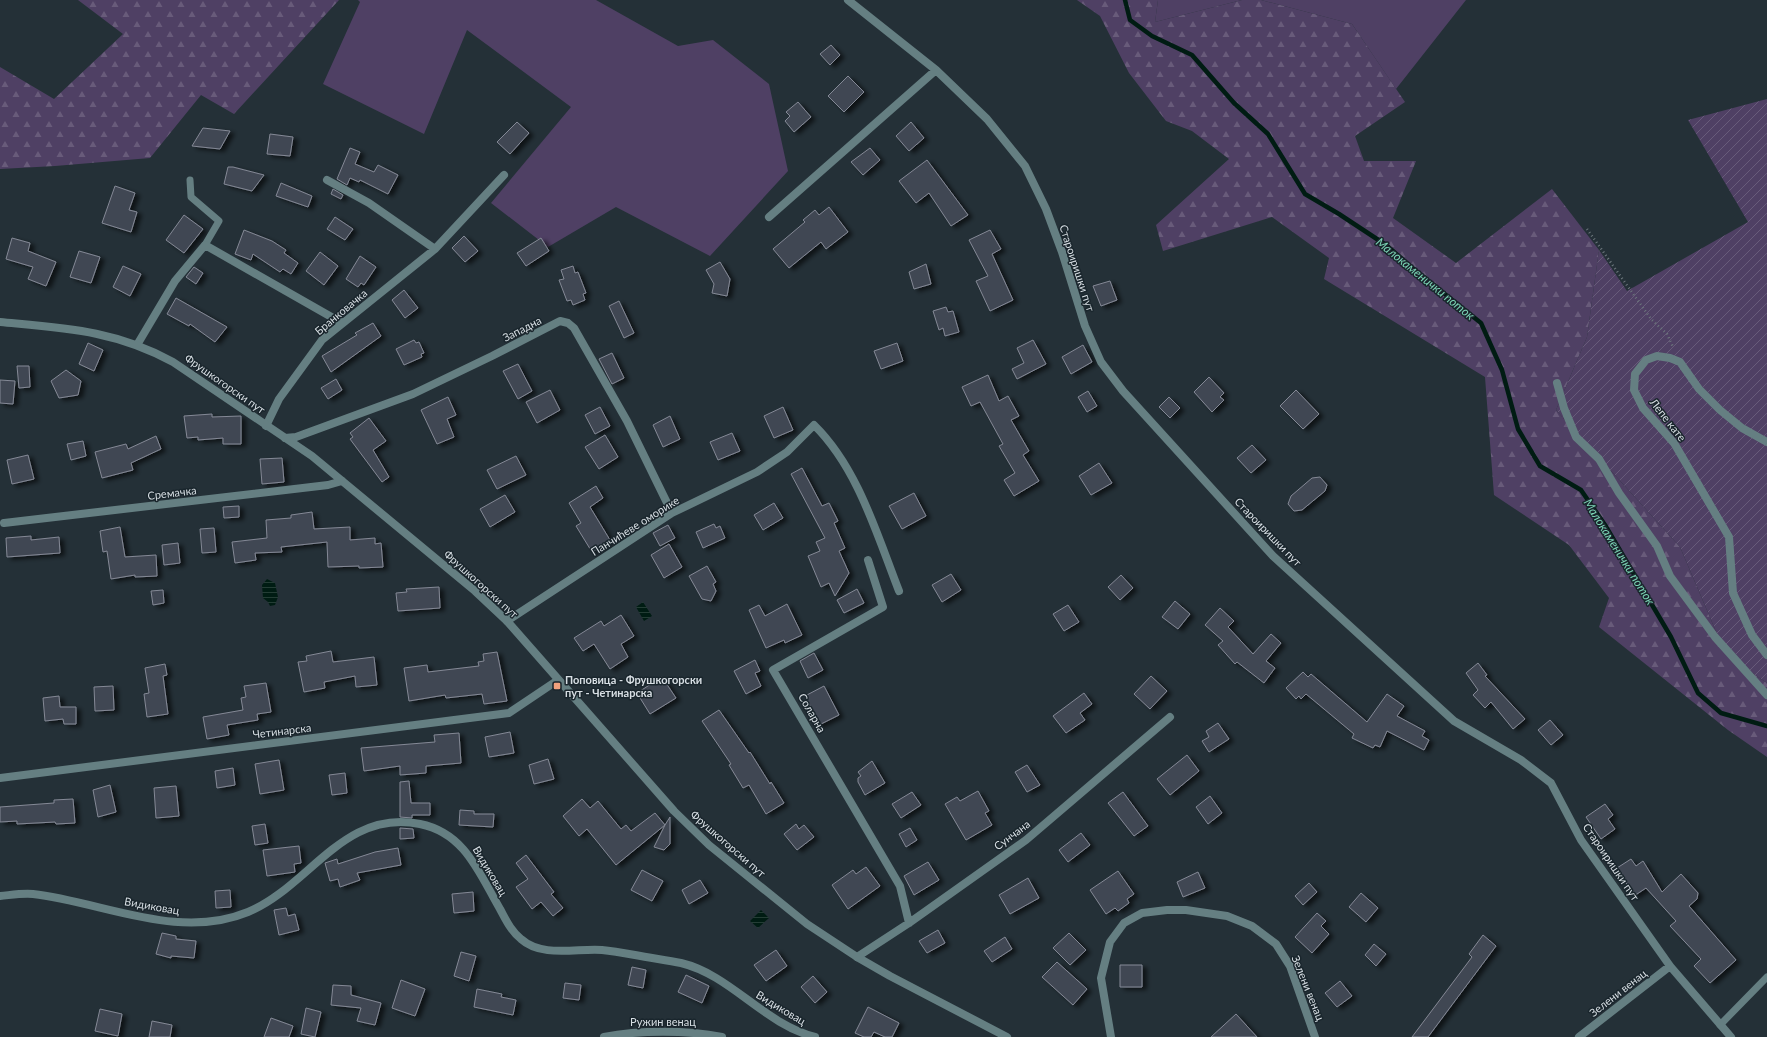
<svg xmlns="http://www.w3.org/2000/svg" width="1767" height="1037" font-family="Lato,sans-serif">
	<defs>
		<pattern id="forest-firs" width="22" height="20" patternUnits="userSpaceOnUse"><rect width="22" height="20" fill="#4f4064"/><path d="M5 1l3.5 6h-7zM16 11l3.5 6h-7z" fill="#685b7a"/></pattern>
		<pattern id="garden-furrows" width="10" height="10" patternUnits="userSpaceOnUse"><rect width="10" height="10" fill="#4f4064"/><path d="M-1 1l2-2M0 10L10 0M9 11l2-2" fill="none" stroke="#685b7a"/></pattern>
		<pattern id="water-rules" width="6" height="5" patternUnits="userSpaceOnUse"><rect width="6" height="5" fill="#001c13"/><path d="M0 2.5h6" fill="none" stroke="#243d35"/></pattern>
		<filter id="shadow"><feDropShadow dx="4.5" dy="2.5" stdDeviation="2" flood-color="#0009"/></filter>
	</defs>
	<rect width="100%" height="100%" fill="#243037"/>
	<path fill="#4f4064" d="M358 0H596L678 46 713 40 769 84 788 171 710 256 616 207 548 247 491 203 571 107 467 30 424 134 323 84 360 2Z
		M1158 0H1242L1155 22Z
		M1261 0H1466L1396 89 1352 24Z"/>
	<path fill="url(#forest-firs)" d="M78 0H339L234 114 201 95 150 158 55 166 0 169V67L54 99 123 34Z
		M1077 0H1158L1155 22 1242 0H1261L1352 24 1405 102 1355 136 1364 161H1416L1393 218 1456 263 1552 189 1599 250 1587 337 1556 410 1680 547 1726 655 1767 683V757L1728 730 1599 627 1609 598 1569 545 1494 495 1485 377 1324 279 1329 258 1272 217 1163 251 1156 225 1229 159 1192 131 1166 121 1129 73 1100 16Z"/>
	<path fill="url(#garden-furrows)" d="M1767 99V683L1726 655 1680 547 1556 410 1587 337 1599 250 1627 291 1748 222 1688 120Z"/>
	<path fill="url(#water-rules)" d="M267 579 275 583 278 597 275 605 270 606 268 602 263 598 262 585Z
		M643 602 652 616 644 621 636 607Z
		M761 910 769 918 758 928 750 921Z"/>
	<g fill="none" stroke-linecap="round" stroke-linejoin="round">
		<path stroke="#001c13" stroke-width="4.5" d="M1125 0 1130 20 1152 36 1192 55 1234 103 1268 134 1305 194 1339 214 1386 245 1416 271 1481 323 1502 370 1518 429 1540 466 1581 490 1605 525 1671 637 1698 693 1721 713 1767 726"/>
	</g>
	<path fill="#414652" stroke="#848996" filter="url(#shadow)" d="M831 45 840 55 830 65 820 54Z
		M848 76 864 92 844 112 828 96Z
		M798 102 811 117 794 132 785 121 790 116 786 112Z
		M517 122 529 133 510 154 497 142Z
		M911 122 924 138 909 151 896 136Z
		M203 128 230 131 220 149 192 146Z
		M270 134 293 137 290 156 267 154Z
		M350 148 360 152 355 164 374 172 378 165 398 175 388 194 360 180 359 182 350 178 347 185 337 179Z
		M870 148 880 160 863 175 851 162Z
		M927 160 968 215 951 226 929 193 916 203 899 181Z
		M228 167H233L264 175 252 191 224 184Z
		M281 183 312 196 308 207 276 196Z
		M115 186 135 193 129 210 137 212 131 232 102 223Z
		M333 189 343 195 341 199 331 194Z
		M829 207 848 232 826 249 821 242 789 268 773 249 805 222 803 220 815 210 819 215Z
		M184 215 203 229 184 253 166 240Z
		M335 217 353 229 345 240 327 229Z
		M244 230 272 241 286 250 284 253 298 263 291 274 283 269 280 272 253 254 251 260 235 254Z
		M990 230 1001 249 992 254 1013 300 990 311 976 281 988 276 969 240Z
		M464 236 478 251 465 262 452 248Z
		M12 238 30 243 28 251 56 262 46 286 28 279 33 267 6 259Z
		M541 238 549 251 526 266 517 253Z
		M79 251 100 257 91 283 70 277Z
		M320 252 338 266 324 285 306 271Z
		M360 256 376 267 364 285 361 283 358 287 346 279Z
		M720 262 730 279 727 296 712 293 714 284 706 270Z
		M926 264 931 284 914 289 909 272Z
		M123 266 141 274 130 296 113 287Z
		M573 266 575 273 578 272 586 293 583 294 585 300 573 305 571 300 567 301 559 280 564 279 561 270Z
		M194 267 203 273 196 284 186 277Z
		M1110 281 1117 300 1101 306 1093 286Z
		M404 290 418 308 405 318 392 300Z
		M176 298 227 327 215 342 190 324 189 326 167 314Z
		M619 301 634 333 624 338 609 306Z
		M946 307 948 312 953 311 959 332 945 336 943 328 939 330 933 311Z
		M373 323 381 336 331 372 322 356 357 335 355 333Z
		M414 340 416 343 419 342 424 353 421 354 422 357 404 365 396 349Z
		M1033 340 1046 364 1017 379 1012 369 1024 363 1017 348Z
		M88 343 103 350 94 371 79 364Z
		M897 343 903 361 881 369 874 351Z
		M1083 345 1092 362 1071 374 1062 357Z
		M612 353 624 378 612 384 599 359Z
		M518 364 532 391 518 399 503 371Z
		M17 366H29L30 387 19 388Z
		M66 370 81 381 78 395 59 398 51 381Z
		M988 375 999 401 1008 396 1019 416 1011 420 1029 451 1023 455 1039 481 1014 496 1004 480 1015 473 999 446 1003 444 980 402 971 406 962 387Z
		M1209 377 1224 393 1220 397 1224 400 1212 412 1194 392Z
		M336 379 342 390 328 399 321 388Z
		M0 380 15 381 13 404 0 403Z
		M550 390 560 410 537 423 526 402Z
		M1296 390 1319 414 1303 429 1280 406Z
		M1088 391 1097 406 1087 412 1078 397Z
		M448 397 456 415 447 419 454 437 437 444 421 410Z
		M1169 397 1180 408 1170 418 1159 407Z
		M600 407 610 426 595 434 585 415Z
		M783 407 793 430 774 438 764 416Z
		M212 414V417L241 416V444H223V438L198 440V437L187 438 184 416Z
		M670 416 680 439 663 447 653 425Z
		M369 418 386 441 373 450 389 477 382 482 350 439 353 437 350 433Z
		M732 433 740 451 718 460 710 442Z
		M605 435 618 457 599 469 585 447Z
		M156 436 161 449 131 463 133 470 102 478 95 452 126 444 128 449Z
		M83 441 86 456 71 460 67 444Z
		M1252 445 1266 460 1251 473 1237 458Z
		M28 455 34 479 12 484 7 460Z
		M516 456 526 475 497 489 487 470Z
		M282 458 284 482 262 484 260 459Z
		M1099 463 1112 483 1091 495 1079 476Z
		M802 468 822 506 829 503 838 521 834 523 845 548 839 551 849 573 835 596 829 583 821 587 808 556 820 551 816 542 825 538 791 474Z
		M1320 477 1327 485 1325 491 1302 510 1294 511 1288 504 1291 496 1312 478Z
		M596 486 603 498 590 507 610 540 592 552 576 526 581 523 569 503Z
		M914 493 926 516 902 529 889 506Z
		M505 495 515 512 490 527 480 509Z
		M774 503 783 518 763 530 754 515Z
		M239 506V517L224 518 223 507Z
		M312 512 314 529 350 527V540L375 538V544L381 543 383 567 359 568V566L328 567 327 542 281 547 282 552 255 553 256 560 235 563 232 542 267 538 266 520 291 518V515Z
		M714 524 716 528 720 526 725 538 703 548 696 532Z
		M668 525 675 538 660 546 653 533Z
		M120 527 125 557 156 555 157 576 135 577V575L111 579 107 551 103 552 100 531Z
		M214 528 216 552 202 553 200 529Z
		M31 536V540L59 537 60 553 7 557 6 538Z
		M178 543 180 563 164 565 162 545Z
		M669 544 682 567 664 578 651 555Z
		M707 566 716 582 713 584 716 591 711 601 702 599 689 576Z
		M951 574 961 590 942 602 932 585Z
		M1121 575 1133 588 1120 600 1108 587Z
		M439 587 440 608 398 611 396 593 407 592 406 589Z
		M857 589 864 603 844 613 837 600Z
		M163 590 164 603 153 605 151 591Z
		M1175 601 1190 614 1178 629 1162 617Z
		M787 604 802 635 785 643 784 640 766 648 749 610 759 605 765 616Z
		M1068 605 1079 622 1064 631 1053 614Z
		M1220 608 1234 621 1228 627 1253 654 1271 634 1281 643 1266 661 1275 668 1264 683 1237 662 1235 664 1218 645 1223 641 1205 625Z
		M621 615 634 636 621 644 628 657 610 669 594 644 583 651 574 638 601 621 604 626Z
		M331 651 333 662 374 657 377 685 356 687 355 676 324 682 325 688 304 692 298 662 307 661 306 656Z
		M497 652 507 701 484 704 482 694 446 698 445 695 409 701 404 668 427 665 428 672 479 666 478 662 484 661 483 654Z
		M814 653 823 670 808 678 800 661Z
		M755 660 760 671 755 673 761 686 746 694 734 671Z
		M1478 663 1487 675 1485 676 1525 719 1513 729 1491 702 1485 708 1473 695 1478 690 1466 673Z
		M165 664 167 675 163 676 168 714 147 717 144 694 149 693 145 668Z
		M1303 672 1308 677 1311 674 1367 722 1387 694 1404 706 1397 716 1425 731 1422 736 1429 740 1424 750 1387 731 1380 747 1375 745 1373 748 1352 738 1354 734 1306 694 1301 699 1299 696 1296 699 1286 688Z
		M1151 676 1167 691 1150 709 1134 694Z
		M662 677 676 698 650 714 637 693Z
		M266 683 271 712 257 714 258 720 227 725 229 735 207 739 203 717 243 710 241 698 246 697 244 686Z
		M113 686 114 710 95 711 94 687Z
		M824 686 839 715 817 726 809 710 812 709 805 696Z
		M1084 693 1092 704 1080 713 1085 720 1066 733 1053 716Z
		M59 696 60 707H76V724H64L63 719 45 721 43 698Z
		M719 710 749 753 750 752 770 784 771 782 784 803 766 814 749 785 743 788 729 765 731 764 702 721Z
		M1550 720 1563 735 1551 745 1538 730Z
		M1218 723 1229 739 1209 752 1202 741 1209 737 1206 731Z
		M510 732 514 753 489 757 485 737Z
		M459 733 461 763 426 766V773L400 775V766L364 771 361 748 435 742 434 735Z
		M1187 755 1199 771 1170 795 1157 779Z
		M548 759 554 779 534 784 529 765Z
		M279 760 284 790 260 794 255 764Z
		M872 761 885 783 865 795 858 782V778L861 776 858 772Z
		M1027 765 1040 785 1027 792 1015 772Z
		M233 768 235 785 217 788 215 771Z
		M345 773 347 793 332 795 329 775Z
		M409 781 411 803H430V815H412V818L400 817V782Z
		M110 785 116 812 98 817 93 790Z
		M176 786 179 816 156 818 154 788Z
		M978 791 989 811 985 813 992 825 966 840 945 804 957 797 960 801Z
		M912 792 921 805 901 818 892 804Z
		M1123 792 1148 826 1134 836 1108 803Z
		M1210 796 1222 813 1208 824 1196 807Z
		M73 799 75 823 56 824 55 822 17 824V821L0 822V807L54 803V800Z
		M582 799 590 808 598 801 621 829 626 825 631 831 655 813 665 825 670 817V844L664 850 654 847 665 825 616 865 587 829 579 836 563 816Z
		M1605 804 1613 815 1608 819 1615 829 1601 839 1586 817Z
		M460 810 474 811V814H494L493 827 459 825Z
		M265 824 268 843 255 845 252 826Z
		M796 824 799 829 804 825 814 837 797 850 784 834Z
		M400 828 413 829 414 838 400 839Z
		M910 828 917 840 906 847 899 834Z
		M1081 833 1090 845 1068 862 1059 850Z
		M299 846 301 863 294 864 295 872 267 876 263 850Z
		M398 848 401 865 357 873 360 880 340 887 338 879 330 881 325 863 337 859 338 864 375 852Z
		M526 855 554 892 551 894 563 908 553 916 541 902 532 909 516 887 528 879 516 863Z
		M1631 859 1636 866 1643 861 1662 892 1681 874 1698 893 1697 899 1689 906 1736 960 1710 983 1694 966 1701 959 1670 926 1676 921 1646 888 1634 896 1617 868Z
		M928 862 939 880 914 895 904 876Z
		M866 867 880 886 848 909 832 885 853 870 856 874Z
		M642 870 663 881 652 901 631 890Z
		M1118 871 1134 894 1127 899 1129 903 1118 911 1115 908 1106 914 1090 890Z
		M1198 872 1205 888 1183 897 1177 882Z
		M1028 878 1039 898 1010 914 999 895Z
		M700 880 708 893 689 904 682 890Z
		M1309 883 1317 892 1303 905 1295 896Z
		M230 890 231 907 216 908 215 891Z
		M473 892 474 911 454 913 452 894Z
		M1361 893 1378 908 1366 922 1349 907Z
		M286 908 288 916 295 914 299 930 279 935 274 910Z
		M1317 913 1326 921 1321 926 1329 934 1312 953 1295 937Z
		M938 930 945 943 927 953 919 941Z
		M162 933 176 936V939L196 941 194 958 171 956V958L156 954Z
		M1069 933 1086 950 1070 965 1053 948Z
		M1483 935 1496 946 1428 1037H1412L1472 957 1469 954Z
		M1005 937 1012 949 992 962 984 951Z
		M1374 944 1386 954 1376 966 1365 955Z
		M776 950 787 966 766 981 754 965Z
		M461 952 476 956 469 981 454 976Z
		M1057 962 1087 989 1073 1005 1042 977Z
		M1120 965H1142V987H1120Z
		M632 967 646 970 643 988 628 985Z
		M686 975 709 986 702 1003 678 992Z
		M813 976 827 992 815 1003 801 987Z
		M401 980 425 989 415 1016 392 1008Z
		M1340 981 1352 996 1337 1007 1325 993Z
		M565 983 581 985 579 1000 563 998Z
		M333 985 351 986V995L381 1003 375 1025 357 1021 361 1008 331 1005Z
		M477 989 502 994 501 997 516 1000 513 1015 474 1007Z
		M868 1007 899 1023 892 1037H885L874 1032 871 1037H864L855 1033Z
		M306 1008 321 1012 315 1037 301 1034Z
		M100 1009 122 1014 118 1036 95 1031Z
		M1236 1014 1257 1037H1211Z
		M271 1018 293 1026 289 1037H264Z
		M152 1021 172 1025 170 1037H149Z"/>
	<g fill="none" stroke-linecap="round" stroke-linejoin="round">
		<path stroke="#6d777d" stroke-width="2.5" stroke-dasharray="1 3" stroke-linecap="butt" d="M1587 229 1651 319 1667 334 1673 347"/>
		<path stroke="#657f82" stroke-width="7" d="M190 180 191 197 219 221 205 245
			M1720 1025 1767 977"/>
		<path stroke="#657f82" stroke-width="8" d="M848 0 936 70 987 119 1025 166 1046 209 1062 252 1085 326 1101 362 1123 391 1273 556 1454 721 1521 760 1551 783 1581 840 1670 966 1731 1037
			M327 180 369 203 435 249
			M769 217 936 70
			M137 345 175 281 205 245 342 323
			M1557 383 1564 408 1576 437 1599 459 1619 493 1657 546 1670 576 1715 637 1767 695
			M266 426 279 399 322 340 435 249 504 175
			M285 438 296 437 413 394 492 356 560 321 568 323 574 328 627 421 672 513
			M1767 442 1742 428 1720 410 1699 389 1680 362 1670 358 1657 356 1646 360 1635 374 1634 390 1643 408 1674 443 1729 537 1733 593 1752 635 1767 655
			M4 523 328 485 342 481
			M868 560 883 607 773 670 900 886 909 923
			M507 621 672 513 757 472 787 452 814 425C858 468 877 535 899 591
			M0 778 509 713 558 680
			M0 896C11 895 22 893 33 894 103 902 178 941 248 912 309 887 344 808 420 824 465 833 479 873 500 909 506 920 511 931 521 939 542 958 577 948 602 950 613 951 624 953 635 955 650 958 666 960 681 963 731 975 764 1024 815 1037
			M857 957 909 923 1026 840 1170 717
			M604 1037C639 1030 687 1030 722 1037
			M1111 1037 1101 978 1110 942 1124 923 1142 913 1167 910H1186L1227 916 1252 926 1276 944 1290 966 1315 1037
			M1579 1037 1670 966"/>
		<path stroke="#657f82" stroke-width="8" d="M0 322C64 328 115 330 173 362L312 456 475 591 507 621 674 811 709 845 807 924 857 957 890 976 1007 1037"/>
	</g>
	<rect fill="#f1a17d" stroke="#1a262d" stroke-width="1.5" x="553" y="682" width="8" height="8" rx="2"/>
	<g text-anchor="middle" stroke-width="3" stroke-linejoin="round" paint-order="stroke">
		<g font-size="11" fill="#d8dfe4" stroke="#1a262d">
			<text transform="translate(1077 268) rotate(72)" y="4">Староиришки пут</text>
			<text transform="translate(341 312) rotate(-40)" y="4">Бранковачка</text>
			<text transform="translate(522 329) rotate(-27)" y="4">Западна</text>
			<text transform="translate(225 384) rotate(35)" y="4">Фрушкогорски пут</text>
			<text transform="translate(1668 420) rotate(52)" y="4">Лепе кате</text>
			<text transform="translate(172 493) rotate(-7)" y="4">Сремачка</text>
			<text transform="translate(635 526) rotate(-32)" y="4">Панчићеве оморике</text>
			<text transform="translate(1268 532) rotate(46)" y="4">Староиришки пут</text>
			<text transform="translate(481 584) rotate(42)" y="4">Фрушкогорски пут</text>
			<text transform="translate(812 713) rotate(60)" y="4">Соларна</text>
			<text transform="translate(282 731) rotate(-7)" y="4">Четинарска</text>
			<text transform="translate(1012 835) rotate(-37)" y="4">Сунчана</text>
			<text transform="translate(728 844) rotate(41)" y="4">Фрушкогорски пут</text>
			<text transform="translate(1611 862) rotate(56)" y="4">Староиришки пут</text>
			<text transform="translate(490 871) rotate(59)" y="4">Видиковац</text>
			<text transform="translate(152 906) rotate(10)" y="4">Видиковац</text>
			<text transform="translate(1308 988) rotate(68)" y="4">Зелени венац</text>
			<text transform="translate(1618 993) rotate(-38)" y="4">Зелени венац</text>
			<text transform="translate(781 1008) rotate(31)" y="4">Видиковац</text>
			<text x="663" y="1026">Ружин венац</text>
		</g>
		<g font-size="11" font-weight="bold" fill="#d8dfe4" stroke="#1a262d" text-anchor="start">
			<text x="565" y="684">Поповица - Фрушкогорски<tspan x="565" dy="13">пут - Четинарска</tspan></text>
		</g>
		<g font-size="12" font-style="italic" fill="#7bd4b5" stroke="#1a262d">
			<text transform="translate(1425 279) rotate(39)" y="4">Малокаменички поток</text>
			<text transform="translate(1619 552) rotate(58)" y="4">Малокаменички поток</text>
		</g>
	</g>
</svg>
